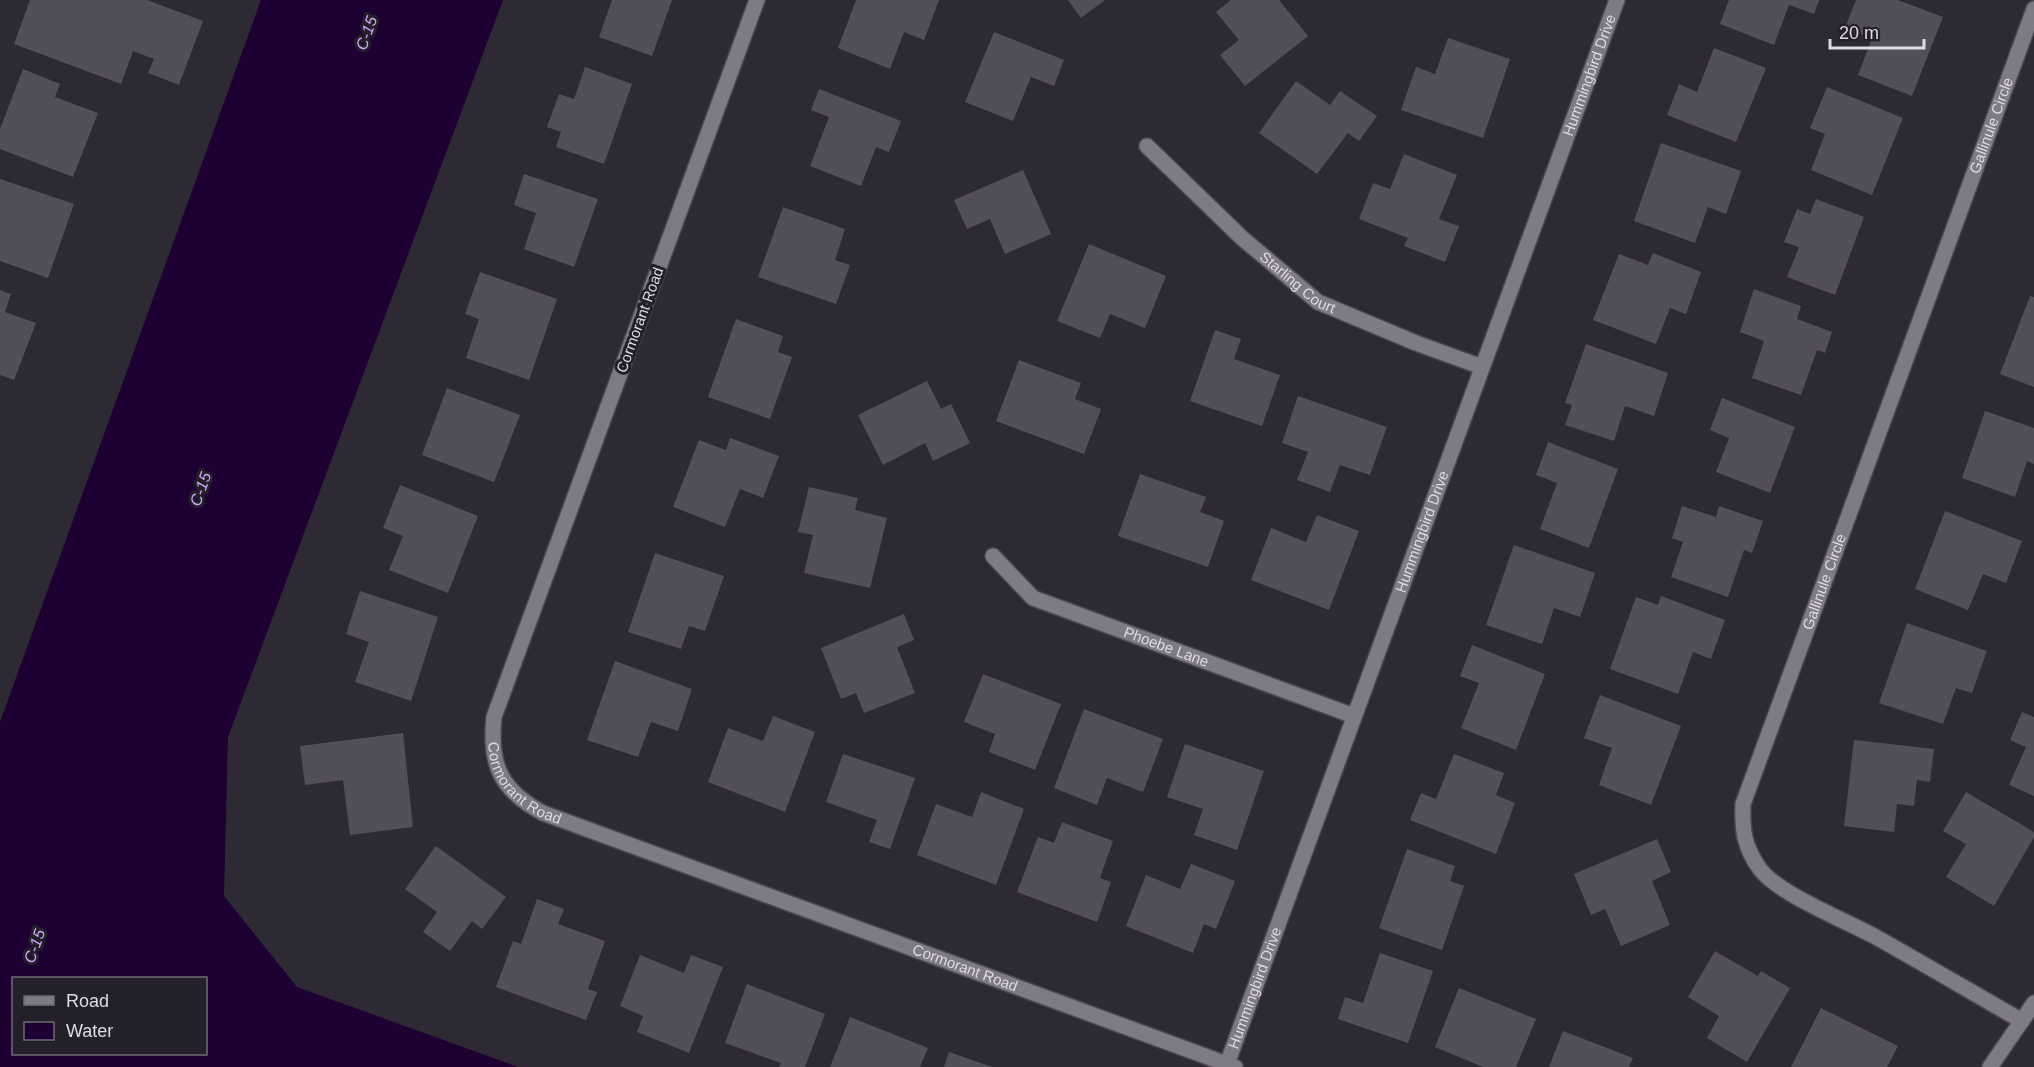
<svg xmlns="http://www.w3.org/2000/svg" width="2034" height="1067" font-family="Arial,sans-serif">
	<rect width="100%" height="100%" fill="#2e2a33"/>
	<path fill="#1d0133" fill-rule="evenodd" d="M261 0H503L228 737 224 896 297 987 518 1067H0V722ZM14 978H206V1054H14Z"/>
	<path fill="#534f58" d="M30 0H147L203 21 179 85 148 73 154 59 133 51 121 84 14 44Z
		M612 0H672L652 56 599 37Z
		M856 0H939L924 40 904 32 890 69 838 48Z
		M1068 0H1105L1081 18Z
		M1231 0H1279L1308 36 1245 86 1220 55 1239 40 1216 12Z
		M1729 0H1819L1814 14 1789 5 1774 45 1720 24Z
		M1856 0H1898L1943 17 1912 96 1858 75 1872 38 1845 28Z
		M994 32 1064 60 1054 86 1031 77 1013 121 965 102Z
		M1448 38 1510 59 1483 138 1401 110 1416 67 1435 74Z
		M1714 48 1766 68 1736 142 1667 115 1679 84 1697 92Z
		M585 67 632 84 604 164 556 147 561 132 547 127 559 94 574 99Z
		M23 69 60 84 55 97 98 113 73 177 0 149V129Z
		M1296 81 1330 105 1340 91 1377 116 1359 141 1348 133 1317 174 1259 133Z
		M1827 87 1903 118 1872 195 1811 170 1825 134 1810 128Z
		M819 89 901 121 889 152 876 147 861 186 810 166 829 117 811 110Z
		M1661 143 1741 171 1726 214 1708 207 1695 243 1634 221Z
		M1404 154 1457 175 1439 219 1459 226 1445 262 1404 246 1408 238 1359 219 1373 183 1390 189Z
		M1023 170 1051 234 1005 254 990 219 967 229 954 200Z
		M524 174 598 199 574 267 524 249 536 213 514 205Z
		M0 179 74 204 48 278 0 261Z
		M1816 199 1864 217 1835 295 1787 277 1799 247 1784 242 1797 209 1810 214Z
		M783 207 845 229 835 260 850 265 836 304 758 277Z
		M1089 244 1166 276 1145 328 1110 314 1100 338 1057 321Z
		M1653 253 1701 272 1686 314 1670 308 1656 344 1593 320 1619 254 1648 265Z
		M480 272 557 299 529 380 466 358 479 319 465 314Z
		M1754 289 1801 306 1797 319 1832 332 1825 353 1817 350 1801 395 1752 378 1764 341 1740 332Z
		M0 290 11 294 5 312 36 323 14 380 0 375Z
		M2030 296 2034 297V387L2000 374Z
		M736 319 783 336 778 352 792 357 770 419 708 397Z
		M1215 330 1241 339 1234 359 1280 375 1262 426 1190 401Z
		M1586 344 1668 373 1654 416 1625 406 1614 441 1565 425 1572 405 1565 403Z
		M1019 360 1081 383 1075 399 1101 409 1084 454 996 421Z
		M927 381 941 409 951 404 970 443 933 461 925 443 883 465 858 415Z
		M447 388 520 415 494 482 422 455Z
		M1298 396 1387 427 1370 475 1340 465 1330 492 1297 480 1308 452 1282 443Z
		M1722 398 1795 427 1770 493 1716 472 1729 438 1710 430Z
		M1985 411 2034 428V464L2027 461 2015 497 1962 478Z
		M730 438 779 456 763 498 740 489 725 527 673 507 699 440 726 450Z
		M1548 442 1618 469 1589 548 1540 529 1557 483 1536 475Z
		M1140 474 1206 497 1200 512 1224 521 1208 567 1118 536Z
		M400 485 478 516 448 593 389 570 403 536 383 528Z
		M809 487 858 498 855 510 887 518 870 588 804 573 813 535 798 532Z
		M1682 506 1716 517 1719 506 1763 521 1752 553 1744 550 1728 597 1671 577 1683 542 1672 538Z
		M1945 511 2022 541 2006 583 1983 574 1968 610 1915 589Z
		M1317 515 1359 531 1329 610 1251 580 1271 528 1306 542Z
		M1514 545 1595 573 1580 617 1554 608 1542 644 1486 625Z
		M655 553 724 576 705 631 689 626 681 649 628 632Z
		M360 591 438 617 411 701 355 682 369 642 346 634Z
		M1661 596 1725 620 1711 659 1693 652 1678 694 1610 669 1636 597 1658 605Z
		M904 614 914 640 897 647 915 693 864 713 856 693 841 699 821 648Z
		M1907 623 1987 651 1972 693 1956 688 1943 724 1879 703Z
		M1472 645 1545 674 1516 750 1461 728 1479 683 1460 676Z
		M615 661 692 689 678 731 651 722 638 757 587 740Z
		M983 674 1061 704 1035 770 989 752 995 734 964 722Z
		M1600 695 1681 726 1651 805 1599 785 1612 748 1584 738Z
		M1084 709 1163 739 1143 792 1107 778 1097 805 1054 788Z
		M2022 712 2034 717V796L2009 785 2026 747 2010 740Z
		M773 716 815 732 785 812 708 782 728 728 763 741Z
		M403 733 413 827 350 835 343 780 305 785 300 746Z
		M1854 740 1934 749 1930 782 1917 780 1914 806 1897 804 1894 832 1844 826Z
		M1185 744 1264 771 1237 850 1194 835 1203 809 1167 797Z
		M843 754 915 778 890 849 869 842 877 820 826 802Z
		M1454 754 1504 773 1496 795 1515 803 1496 854 1410 820 1421 793 1436 799Z
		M981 792 1024 809 996 885 917 855 936 804 972 817Z
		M1966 792 2034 832V837L1994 906 1946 877 1966 844 1943 831Z
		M1062 822 1113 841 1100 878 1111 882 1097 922 1017 892 1038 837 1054 843Z
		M1657 839 1671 872 1652 881 1670 925 1621 946 1605 909 1591 915 1574 874Z
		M436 846 506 897 482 929 472 921 450 951 423 932 437 912 405 889Z
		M1407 849 1455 866 1450 881 1464 886 1442 950 1379 928Z
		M1191 864 1235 881 1216 929 1204 924 1193 953 1126 926 1146 875 1180 889Z
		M537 899 564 909 558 924 605 941 588 989 597 992 586 1020 496 987 513 941 521 944Z
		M1715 951 1758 976 1761 971 1790 988 1747 1062 1707 1038 1719 1016 1688 997Z
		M1380 953 1433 971 1408 1043 1338 1019 1345 997 1363 1003Z
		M640 955 684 973 691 955 723 967 689 1053 637 1032 643 1016 620 1006Z
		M747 984 825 1014 805 1067H779L781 1063 725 1043Z
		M1459 988 1536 1019 1516 1067H1483L1435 1047Z
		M1821 1008 1898 1046 1887 1067H1791Z
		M850 1017 928 1048 920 1067H830Z
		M1563 1031 1633 1058 1629 1067H1549Z
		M949 1052 992 1067H944Z"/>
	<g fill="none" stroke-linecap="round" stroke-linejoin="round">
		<g stroke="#4a474e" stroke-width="18">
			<g id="minor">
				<path id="s1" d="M757 0 494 717C489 764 500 790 543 813L1235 1067"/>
				<path id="s2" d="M1147 146 1242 238 1318 302 1416 343 1482 367"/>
				<path id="s3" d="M993 556 1033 598 1354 716"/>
				<path id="s4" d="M2022 1021C1973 993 1924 964 1874 936 1846 921 1777 893 1760 869 1744 847 1742 830 1743 804L2034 9"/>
				<path id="s5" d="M1227 1064 1617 0"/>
				<path d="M1990 1067 2034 1003"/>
			</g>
		</g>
		<use href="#minor" stroke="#7f7b85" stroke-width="15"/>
	</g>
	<g text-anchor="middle" stroke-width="6" stroke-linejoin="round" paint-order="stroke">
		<g font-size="15" fill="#dedbe1" stroke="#242029">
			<text dy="5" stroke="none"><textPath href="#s5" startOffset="1053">Hummingbird Drive</textPath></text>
			<text dy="5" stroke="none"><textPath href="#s4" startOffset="1095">Gallinule Circle</textPath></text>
			<text dy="5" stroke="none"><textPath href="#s2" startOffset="204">Starling Court</textPath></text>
			<text transform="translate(640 320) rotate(-70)" y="5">Cormorant Road</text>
			<text dy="5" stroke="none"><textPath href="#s5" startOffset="567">Hummingbird Drive</textPath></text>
			<text dy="5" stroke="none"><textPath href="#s4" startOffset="609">Gallinule Circle</textPath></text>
			<text dy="5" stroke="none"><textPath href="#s3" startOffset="200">Phoebe Lane</textPath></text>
			<text dy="5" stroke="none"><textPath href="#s1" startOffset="844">Cormorant Road</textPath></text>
			<text dy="5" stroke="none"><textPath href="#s1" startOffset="1330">Cormorant Road</textPath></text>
			<text dy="5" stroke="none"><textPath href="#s5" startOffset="81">Hummingbird Drive</textPath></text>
		</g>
		<g font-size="16" font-style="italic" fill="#cfaafb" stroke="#242029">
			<text transform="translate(366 33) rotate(-70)" y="6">C-15</text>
			<text transform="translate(200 489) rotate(-70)" y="6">C-15</text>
			<text transform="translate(34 946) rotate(-70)" y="6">C-15</text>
		</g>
	</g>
	<rect x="12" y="977" width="195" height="78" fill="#242029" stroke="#6e6b73" stroke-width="1.5"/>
	<rect x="24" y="996" width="30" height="9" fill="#7f7b85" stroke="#6e6b73" stroke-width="1.5"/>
	<text x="66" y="1007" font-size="18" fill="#dedbe1">Road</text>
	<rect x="24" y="1022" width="30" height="18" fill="#1d0133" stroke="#6e6b73" stroke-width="1.5"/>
	<text x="66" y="1037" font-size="18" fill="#dedbe1">Water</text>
	<path d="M1830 39v9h94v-9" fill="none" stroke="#dedbe1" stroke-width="3"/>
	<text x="1839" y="39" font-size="18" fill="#dedbe1" stroke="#242029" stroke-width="4.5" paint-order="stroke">20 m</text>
</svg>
